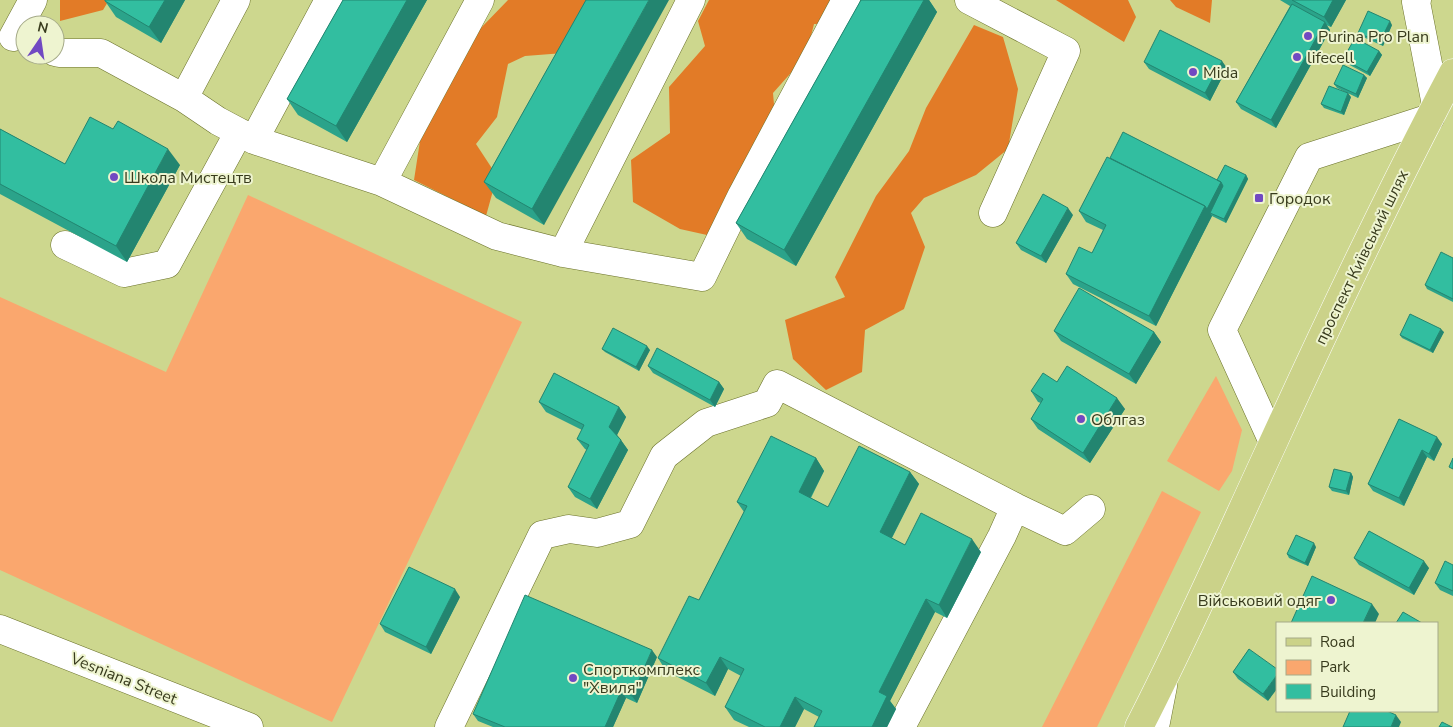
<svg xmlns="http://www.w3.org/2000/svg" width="1453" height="727" font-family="'Nunito Sans',sans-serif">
	<rect width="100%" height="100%" fill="#cdd78e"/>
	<path fill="#faa76e" d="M248 195 522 322 332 722 0 570V297L166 372Z
		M1216 376 1242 430 1232 471 1219 491 1167 461Z
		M1162 491 1201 512 1097 727H1042Z"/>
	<path fill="#e27b27" d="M60 0H109L103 10 60 21Z
		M508 0H605L590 51 525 56 508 64 497 117 476 144 497 176 486 216 414 180 422 128 478 31Z
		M709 0H862L850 24H814L806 56 773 93 778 151 734 241 680 229 633 202 631 160 670 133 669 87 705 46 698 21Z
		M1056 0H1128L1136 17 1124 42Z
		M1170 0H1212L1210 23 1176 7Z
		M974 25 1003 37 1018 89 1008 149 976 175 924 198 911 213 925 247 904 309 865 330 862 372 826 390 793 359 785 320 845 297 835 277 876 196 909 151 926 108Z"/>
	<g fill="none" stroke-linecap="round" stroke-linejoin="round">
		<g stroke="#6a712a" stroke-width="29">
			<path id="minor" d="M969 0 1066 51 993 213
				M1417 0 1416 2 1436 105
				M13 37 33 0
				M55 52 59 53H101L184 98 218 121 254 140 382 182 497 236 563 253 702 277 742 195 846 0
				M184 98 236 0
				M254 140 329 0
				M382 182 480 0
				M65 245 124 273 167 264 239 132
				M563 253 691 0
				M1273 442 1222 330 1309 157 1430 118
				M1015 507 1065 531 1091 509
				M0 629 249 727
				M449 727 542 535 569 529 597 533 630 524 664 456 706 423 767 403 777 384 1015 507 1002 536 901 727
				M1155 727 1163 686"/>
		</g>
		<g stroke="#fff" stroke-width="29">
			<path id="major" d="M1139 727C1187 634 1229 538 1273 443 1330 318 1389 194 1453 73"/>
		</g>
		<use href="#minor" stroke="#fff" stroke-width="28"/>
		<use href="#major" stroke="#cbd289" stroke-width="28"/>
	</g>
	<path fill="#2ba38a" d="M185 0 161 43 116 17 105 1Z
		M343 0H427L347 142 298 115 287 99Z
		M586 0 544 225 496 198 484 182Z
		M861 0H929L937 12 796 266 747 239 736 223Z
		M1280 0H1346L1331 27 1326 25 1330 30 1276 128 1241 109 1236 102 1290 6Z
		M1392 25 1383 46 1361 36 1358 33Z
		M1379 51 1382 55 1370 76 1346 63 1343 59Z
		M1144 62 1227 68 1210 101 1149 69Z
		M1364 75 1367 78 1358 98 1337 88 1334 84Z
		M1351 97 1344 115 1324 108 1321 104Z
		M0 129 65 164 180 165 127 262 0 194Z
		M1110 158 1217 180 1246 175 1248 179 1226 223 1212 216 1156 326 1073 284 1066 274 1092 253 1103 230 1086 222 1079 211Z
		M1073 215 1046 263 1021 250 1016 243Z
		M1453 258V302L1427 289 1425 285Z
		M1054 331 1154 332 1161 342 1136 384 1061 341Z
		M1444 332 1433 353 1402 338 1400 335Z
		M602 349 650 350 639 371 605 352Z
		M648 366 719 382 724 389 715 407 653 373Z
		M1057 382 1125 409 1090 463 1038 429 1031 419 1041 403 1038 402 1031 391Z
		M539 402 619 407 626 417 617 435 628 450 597 509 575 497 568 487 587 450 585 449 577 439 582 430 546 412Z
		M1399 419 1442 444 1434 461 1427 457 1404 506 1373 491 1368 484Z
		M816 458 824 471 811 498 828 507 910 472 919 484 892 538 905 545 981 552 947 618 935 612 890 701 896 709 887 727H814L819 717 804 709 795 727H749L734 720 725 707 741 676 728 669 715 696 666 671 658 658 699 600 744 512 737 502Z
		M1351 473 1353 477 1349 495 1332 491 1329 487Z
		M1316 547 1308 566 1289 558 1287 554Z
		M1354 558 1429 568 1414 595 1359 565Z
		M1453 565V596L1440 590 1435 583Z
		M460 597 431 654 385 632 380 624Z
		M1249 649 1268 701 1238 679 1233 672Z
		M657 657 637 703 626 698 613 727H493L478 721 473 714Z"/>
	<path fill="#238570" d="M165 0H185L161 43 149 27Z
		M407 0H427L347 142 336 126Z
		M649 0H669L544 225 532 209Z
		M924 0H929L937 12 796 266 784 250Z
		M1333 0H1346L1331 27 1324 17Z
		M1390 21 1392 25 1383 46 1380 42Z
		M1325 22 1330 30 1276 128 1271 120Z
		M1379 51 1382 55 1370 76 1367 72Z
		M1222 61 1227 68 1210 101 1205 93Z
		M1364 75 1367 78 1358 98 1356 94Z
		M1348 93 1351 97 1344 115 1341 112Z
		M168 149 180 165 127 262 116 246Z
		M1246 175 1248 179 1226 223 1224 219Z
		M1221 182 1226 189 1210 213 1212 216 1156 326 1149 316 1205 206Z
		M1068 208 1073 215 1046 263 1041 256Z
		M1441 329 1444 332 1433 353 1430 350Z
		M1154 332 1161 342 1136 384 1129 374Z
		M647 346 650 350 639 371 636 367Z
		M719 382 724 389 715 407 710 400Z
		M1117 398 1125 409 1090 463 1083 453Z
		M619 407 626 417 616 437 609 427Z
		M1437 437 1442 444 1434 461 1429 454Z
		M621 440 628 450 597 509 590 499Z
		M1422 450 1427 457 1404 506 1399 498Z
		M816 458 824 471 807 504 799 492Z
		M910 472 919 484 888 545 880 532Z
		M1351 473 1353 477 1349 495 1346 491Z
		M972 539 981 552 947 618 939 605Z
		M1314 543 1316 547 1308 566 1305 563Z
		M1424 561 1429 568 1414 595 1409 588Z
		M455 589 460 597 431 654 426 647Z
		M926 599 935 612 890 701 896 709 887 727H872L879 692Z
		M1372 604 1379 614 1375 623H1363Z
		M652 650 657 657 637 703 632 696Z
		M720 657 728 669 715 696 706 683Z
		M1277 675V689L1268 701 1263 694Z
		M621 691 626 698 613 727H605Z
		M795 697 804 709 795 727H780Z
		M1396 715 1401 722 1399 727H1391Z"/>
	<path fill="#32bea0" stroke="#238570" d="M105 0H165L149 27 105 1Z
		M343 0H407L336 126 287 99Z
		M586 0H649L532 209 484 182Z
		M861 0H924L784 250 736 223Z
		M1292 0H1333L1324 17Z
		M1292 4 1325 22 1271 120 1236 102Z
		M1368 11 1390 21 1380 42 1358 33Z
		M1160 30 1222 61 1205 93 1144 62Z
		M1355 38 1379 51 1367 72 1343 59Z
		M1343 65 1364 75 1356 94 1334 84Z
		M1329 86 1348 93 1341 112 1321 104Z
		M90 117 113 129 118 121 168 149 116 246 0 184V129L65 164Z
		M1123 132 1221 182 1207 209 1205 206 1110 158Z
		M1107 157 1205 206 1149 316 1066 274 1079 247 1092 253 1106 225 1079 211Z
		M1225 165 1246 175 1224 219 1210 213 1223 186 1221 182 1217 180Z
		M1043 194 1068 208 1041 256 1016 243Z
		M1441 252 1453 258V299L1425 285Z
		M1079 288 1154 332 1129 374 1054 331Z
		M1410 314 1441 329 1430 350 1400 335Z
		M613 328 647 346 636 367 602 349Z
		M657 348 719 382 710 400 648 366Z
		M1067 366 1117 398 1083 453 1031 419 1043 399 1031 391 1043 373 1057 382Z
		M554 373 619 407 609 427 621 440 590 499 568 487 589 445 577 439 584 425 539 402Z
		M1399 419 1437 437 1429 454 1422 450 1399 498 1368 484Z
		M771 436 816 458 799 492 828 507 859 446 910 472 880 532 905 545 921 513 972 539 939 605 926 599 879 692 887 696 872 727H814L822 711 795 697 780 727H765L725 707 744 669 720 657 706 683 658 658 689 596 699 600 747 506 737 502Z
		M1453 458V469L1449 467Z
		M1334 469 1351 473 1346 491 1329 487Z
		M1369 531 1424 561 1409 588 1354 558Z
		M1296 535 1314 543 1305 563 1287 554Z
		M1445 561 1453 565V591L1435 583Z
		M409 567 455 589 426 647 380 624Z
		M1312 576 1372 604 1363 623H1291Z
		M525 595 652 650 632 696 621 691 605 727H505L473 714Z
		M1403 612 1422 623H1396Z
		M1249 649 1277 669V675L1263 694 1233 672Z
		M1350 711H1387L1396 715 1391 727H1343Z
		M1442 722 1452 727H1439Z"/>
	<g fill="#7149c2" stroke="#eef4d0" stroke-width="2">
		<circle cx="1308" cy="36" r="5"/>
		<circle cx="1297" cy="57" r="5"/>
		<circle cx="1193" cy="72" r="5"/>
		<circle cx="114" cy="177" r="5"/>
		<rect x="1254" y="193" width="10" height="10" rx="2.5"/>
		<circle cx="1081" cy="419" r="5"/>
		<circle cx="1331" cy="600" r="5"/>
		<circle cx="573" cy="678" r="5"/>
	</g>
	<g text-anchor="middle" stroke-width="4" stroke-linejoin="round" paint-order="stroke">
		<g font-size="16" fill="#383b1d" stroke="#eef4d0" text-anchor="start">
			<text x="1318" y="42">Purina Pro Plan</text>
			<text x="1307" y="63">lifecell</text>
			<text x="1203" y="78">Mida</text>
			<text x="124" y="183">Школа Мистецтв</text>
			<text x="1269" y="204">Городок</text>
			<text x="1091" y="425">Облгаз</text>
			<text x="1321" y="606" text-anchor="end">Військовий одяг</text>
			<text x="583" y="675">Спорткомплекс<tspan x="583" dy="18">"Хвиля"</tspan></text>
		</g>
		<g font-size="16" fill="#383b1d" stroke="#eef4d0">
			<text transform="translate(1361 257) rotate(-64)" y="6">проспект Київський шлях</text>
			<text transform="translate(124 678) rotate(22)" y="6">Vesniana Street</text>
		</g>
	</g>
	<rect x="1276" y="622" width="162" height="90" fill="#eef4d0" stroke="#a5aa88"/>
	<rect x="1286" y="638" width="25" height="8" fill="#cbd289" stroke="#a5aa88"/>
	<text x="1320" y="647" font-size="15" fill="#383b1d">Road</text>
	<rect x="1286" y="660" width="25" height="15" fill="#faa76e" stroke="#a5aa88"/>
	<text x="1320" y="672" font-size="15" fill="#383b1d">Park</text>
	<rect x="1286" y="684" width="25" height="15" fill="#32bea0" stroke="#a5aa88"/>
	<text x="1320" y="697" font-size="15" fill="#383b1d">Building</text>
	<g transform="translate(40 40) rotate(13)"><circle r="24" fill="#eef4d0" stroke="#a5aa88"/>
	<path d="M0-4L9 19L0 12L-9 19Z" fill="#7149c2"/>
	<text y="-8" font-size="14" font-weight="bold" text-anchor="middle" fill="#383b1d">N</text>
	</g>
</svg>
